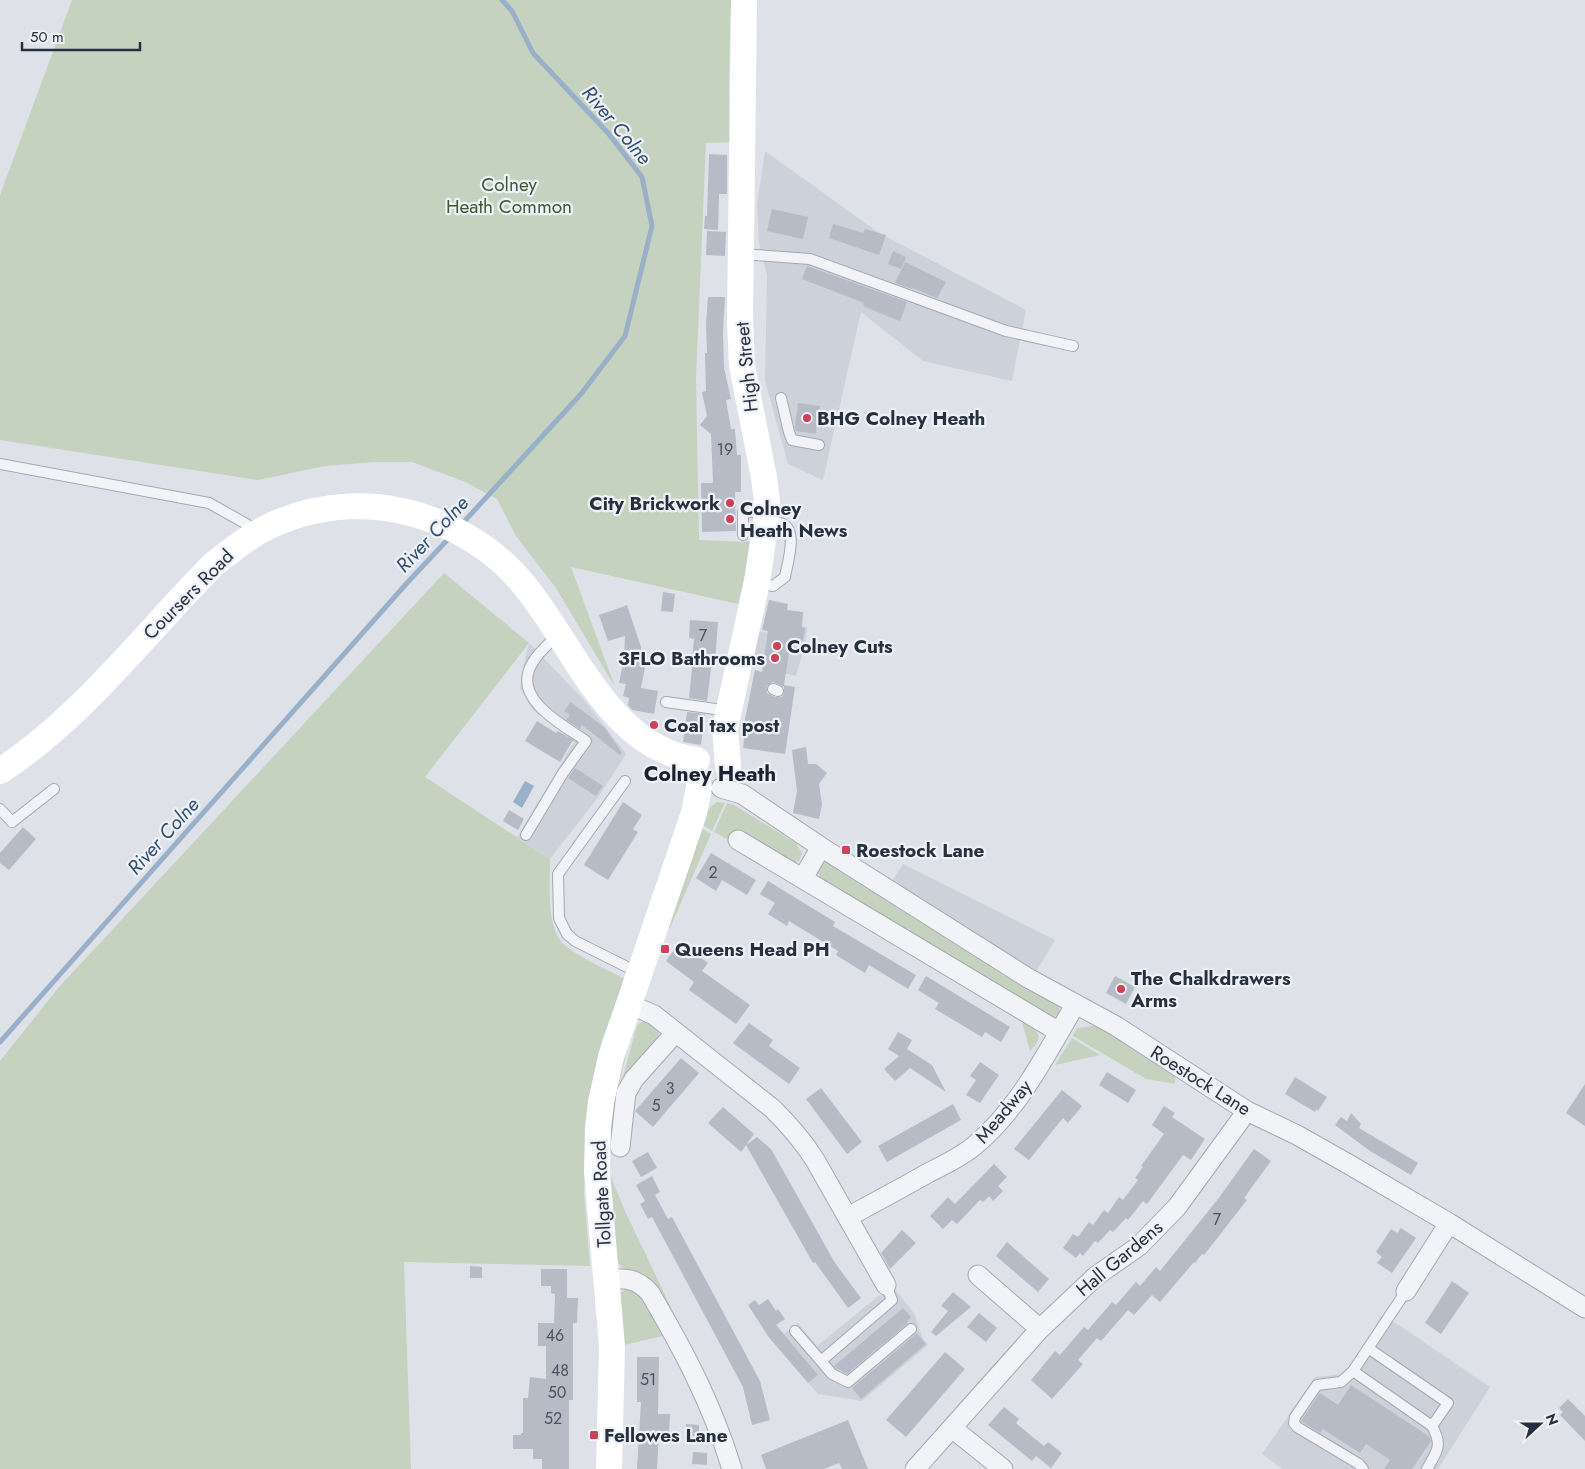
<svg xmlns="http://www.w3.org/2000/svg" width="1585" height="1469" font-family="Jost,sans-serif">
	<rect width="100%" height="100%" fill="#dee2e8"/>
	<path fill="#ccd1da" d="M765 151 879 233 1026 310 1012 381 923 361 861 312 823 480 788 464 765 381 767 275 759 244 757 204Z
		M792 626 807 627 805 645 796 676 750 665 757 631 790 636Z
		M529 643 584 700 626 754 599 796 550 859 517 837 574 742 533 710 520 688 523 668Z
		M903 864 1055 940 1035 974 893 880Z
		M894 1288 914 1313 923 1339 928 1345 862 1401 818 1394 766 1334 777 1325 784 1334 798 1323 817 1346 877 1297Z
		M1381 1316 1397 1324 1490 1387 1438 1469H1283L1262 1454 1315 1377 1344 1374 1353 1364Z"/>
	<path fill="#c4d2bf" d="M72 0H731L729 87 731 142 706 143 696 377 699 540 752 542 738 604 571 567 615 687 556 588 516 536 497 499 465 482 412 462H375L325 466 258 480 0 440V195Z
		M444 573 529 643 425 777 550 859C550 883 545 932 567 947 584 960 606 969 625 979L602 1040 588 1108 584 1194 590 1266 404 1262 411 1469H0V1061L59 987Z
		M717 802 725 803 712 831 701 824C705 814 708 808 717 802Z
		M727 803 734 805 796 843 802 853 799 861 790 863 734 843 714 832Z
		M698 826 711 834 670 928 664 925Z
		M829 861 1060 1006 1059 1015 1050 1019 819 880 820 875 816 872C819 865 822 863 829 861Z
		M644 1021 658 1027 659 1037 620 1088 637 1025Z
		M1022 1022H1024C1039 1032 1045 1036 1030 1051Z
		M1100 1025 1176 1072 1175 1084 1146 1079 1073 1036 1077 1028Z
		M632 1031 616 1097 611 1143 609 1172 624 1209 677 1320 674 1321 615 1260 608 1223 609 1097Z
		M1072 1038 1100 1055 1055 1065Z
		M627 1288 638 1290 667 1335 624 1345 620 1293Z"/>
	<path fill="#99b0c8" d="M525 781 534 786 522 808 513 802Z"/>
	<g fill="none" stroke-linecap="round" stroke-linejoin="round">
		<path stroke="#99b0c8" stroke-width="5" d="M461 525 581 394 625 336 652 226 642 177 608 133 533 53 512 11 502 0
			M0 1042 407 583 451 536"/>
	</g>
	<path fill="#b6bbc5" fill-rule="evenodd" d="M709 154 727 155V194H719L718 230 704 229 705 216H707Z
		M772 209 808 217 803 239 767 231Z
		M833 224 863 233 865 229 886 235 879 255 829 238Z
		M707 231 726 232 725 256 706 255Z
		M893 251 906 257 901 269 888 264Z
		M905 262 946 282 937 298 913 288 912 289 895 283Z
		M807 266 907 302 900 321 863 306 864 303 802 279Z
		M708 297H725L723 332 724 368 731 399 726 400 731 429H735L737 455H741V492H735L736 531 702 532 701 483H713L711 434 700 425 707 416 702 392 706 391 705 353H707L706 324Z
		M798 403 820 406 819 409 831 411 830 424 817 422 816 434 796 431 795 426Z
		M663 592 675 594 673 612 661 611Z
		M769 600 788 604 787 610 803 612 802 628H805L803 641 791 640 784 685 795 687 785 754 743 748 746 724H744L755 670 762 672 768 631 762 630ZM773 682 784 687V693L782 697H775L767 693V686Z
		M626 605H627L641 647V661L646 662 641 688 658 691 654 714 632 710 628 705 629 698 623 696 626 684 619 683 624 658 625 636 608 641 599 615 625 606Z
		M690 620 718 622 715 661H712L707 701 689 698 693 659H692L694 639 689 638Z
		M571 702 605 728 622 753 620 755 582 725 580 729 566 720 570 715 564 711Z
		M687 712 705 714 701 745 683 742Z
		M537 721 556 733 558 731 573 740 560 762 525 741Z
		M806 747 808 764H816L827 773 819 784 822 804 819 819 793 813 797 791 792 750Z
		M575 768 603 786 596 796 568 778Z
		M623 802 642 815 633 829 638 832 608 880 584 865Z
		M509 810 524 819 518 830 503 821Z
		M23 827 36 839 9 870 0 863V853Z
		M711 853 756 880 747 895 722 880 716 891 696 878Z
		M768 881 835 922 833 926 916 975 908 989 869 965 865 973 836 955 838 951 789 921 787 926 768 914 775 903 760 894Z
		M680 942 708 963 702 971 750 1005 736 1024 689 990 694 982 666 961Z
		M926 976 1010 1027 1001 1042 985 1032 982 1037 935 1009 939 1003 918 990Z
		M1115 976 1135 987 1126 1004 1106 993Z
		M749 1023 773 1040 769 1046 800 1068 789 1084 733 1043Z
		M898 1032 912 1040 907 1049 932 1065 946 1092 910 1068 895 1081 884 1069 899 1056 888 1049Z
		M681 1058 699 1073 653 1127 635 1111Z
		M980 1062 999 1075 980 1103 966 1095 976 1080 970 1076Z
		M1107 1072 1136 1090 1128 1103 1099 1085Z
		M1295 1077 1327 1097 1318 1111 1316 1109 1315 1112 1285 1094Z
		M1585 1084V1126L1566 1113Z
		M821 1088 862 1142 847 1154 806 1099Z
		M1062 1090 1082 1106 1068 1123 1063 1118 1029 1160 1014 1149Z
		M953 1104 961 1120 887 1162 878 1146Z
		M1164 1106 1175 1113 1172 1117 1205 1139 1191 1160 1183 1155 1147 1204 1143 1201 1128 1220 1126 1218 1113 1232 1110 1230 1098 1243 1095 1241 1083 1256 1080 1253 1076 1258 1063 1248 1073 1234 1078 1237 1089 1222 1093 1225 1104 1210 1108 1213 1119 1197 1123 1200 1138 1180 1135 1178 1143 1167 1141 1166 1164 1134 1152 1125Z
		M723 1107 754 1134 741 1152 708 1123Z
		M1351 1113 1361 1124 1359 1128 1418 1163 1411 1175 1370 1151 1335 1125 1341 1117 1347 1121Z
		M757 1137 771 1149 835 1263 861 1298 848 1308 815 1262 813 1263 746 1145Z
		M1254 1149 1271 1161 1244 1198 1247 1200 1204 1255 1202 1254 1195 1263 1194 1262 1160 1302 1152 1295 1134 1315 1128 1310 1101 1341 1097 1338 1078 1360 1083 1364 1052 1399 1031 1380 1055 1351 1060 1355 1084 1327 1088 1330 1112 1302 1116 1305 1136 1282 1140 1286 1156 1267 1160 1271 1218 1199Z
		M648 1152 657 1168 641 1177 632 1161Z
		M994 1164 1007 1177 998 1186 1003 1191 993 1201 989 1196 983 1202 980 1200 957 1224 952 1220 943 1229 930 1216 948 1197 955 1204Z
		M652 1176 660 1192 655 1195 668 1219 672 1217 760 1381 770 1420 752 1425 743 1387 652 1217 648 1219 640 1204 645 1201 636 1185Z
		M1401 1228 1416 1238 1392 1273 1377 1263 1382 1257 1376 1252 1391 1229 1397 1233Z
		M902 1230 916 1243 890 1269 881 1253Z
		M1007 1242 1049 1279 1038 1292 996 1256Z
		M470 1266 482 1267V1278H470Z
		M541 1269H567V1298H578L577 1323H573V1400H569V1469H542V1459H533V1449H513V1435H521V1433H523V1398H528L530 1377 546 1379V1346H538V1323H554L555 1294 551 1293V1286H541Z
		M1452 1281 1469 1293 1441 1334 1425 1323Z
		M953 1292 971 1307 936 1336 931 1332 948 1311 941 1306Z
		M768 1299 776 1311 778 1309 785 1319 776 1325 818 1375 808 1383 768 1336 748 1305 755 1300 759 1305Z
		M903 1308 911 1317 907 1321 908 1323 847 1374 836 1368 834 1366Z
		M979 1313 997 1328 986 1342 967 1327Z
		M917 1333 926 1344 861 1399 852 1388Z
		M945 1352 965 1369 906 1437 886 1420Z
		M637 1357H659L658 1414H670L669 1433 659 1432 657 1469H637L641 1402H637Z
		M1351 1385 1430 1437 1431 1441 1412 1469H1384L1390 1460 1366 1444 1360 1453 1323 1429 1320 1433 1301 1421 1320 1393 1338 1405Z
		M1568 1399 1585 1416V1441L1560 1415 1563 1412 1559 1408Z
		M1004 1407 1019 1419 1016 1423 1029 1434 1044 1446 1048 1442 1062 1453 1051 1468 1036 1456 1032 1461 988 1425Z
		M848 1420 868 1469H842L839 1463 824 1469H766L761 1455Z
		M686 1424 699 1425V1436H685Z
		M693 1452 707 1453V1465L692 1464Z"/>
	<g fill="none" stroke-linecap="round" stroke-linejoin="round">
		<g stroke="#a3a9b2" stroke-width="12">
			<path id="lane" d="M742 254 810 259 1006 331 1073 346
				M781 398 789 432 792 440 819 445
				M0 464 209 503 257 530
				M743 535V512H766
				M758 583 773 586 785 577C787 564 798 532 783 524 779 522 772 522 767 521
				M773 689 778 691
				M666 702 729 711
				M625 781 558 874 559 918 567 934 575 941 639 973
				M0 809 12 822 54 789
				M526 835 563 773 586 741C565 726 517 702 529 670 534 656 548 645 558 634
				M886 1285 892 1300 821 1361 832 1374 848 1382 911 1329
				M795 1331 821 1361
				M1368 1348 1448 1403 1432 1426 1353 1371 1406 1291
				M1353 1371 1341 1382 1317 1385 1295 1417 1294 1423 1297 1427 1359 1464 1363 1469
				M1427 1469C1437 1451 1443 1446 1432 1426"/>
		</g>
		<g stroke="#a3a9b2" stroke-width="21">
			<path id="street" d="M721 788 742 794 821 847 1028 978 1116 1026 1247 1111 1297 1135 1350 1165 1449 1223 1585 1308
				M738 840 1059 1032
				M803 878 821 847
				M629 1004 654 1015 773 1109C789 1125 803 1141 815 1160L886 1285
				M620 1147 626 1093 634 1079 676 1032
				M848 1217C875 1202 902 1188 928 1173 944 1165 961 1157 974 1146 1019 1109 1046 1054 1075 1005
				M978 1275 1040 1329
				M607 1279C625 1278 637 1278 650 1293 684 1351 712 1404 732 1469
				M1406 1291 1449 1223
				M952 1428 1003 1469
				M915 1469 1040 1329 1096 1276 1139 1246 1177 1207 1247 1111"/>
		</g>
		<use href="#lane" stroke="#f1f3f6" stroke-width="10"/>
		<use href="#street" stroke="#f1f3f6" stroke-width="19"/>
		<path stroke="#fff" stroke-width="26" d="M728 766 725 728 757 582 766 521 767 502 764 477 742 366 740 321 744 0
			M0 771C81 719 146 632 214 564 229 552 244 540 260 531 316 501 381 498 440 523 472 537 502 557 524 585 570 640 602 730 675 755 682 758 690 759 697 760
			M609 1469 612 1346 597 1172 598 1127 601 1102 611 1057 694 813 699 787"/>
	</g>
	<g fill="#ce4257" stroke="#eef1f6" stroke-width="2">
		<circle cx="807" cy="418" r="5"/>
		<circle cx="730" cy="503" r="5"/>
		<circle cx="730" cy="519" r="5"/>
		<circle cx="777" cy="646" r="5"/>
		<circle cx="775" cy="658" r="5"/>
		<circle cx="654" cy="725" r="5"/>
		<rect x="841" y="845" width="10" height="10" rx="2.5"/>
		<rect x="660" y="944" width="10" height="10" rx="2.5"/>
		<circle cx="1121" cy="989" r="5"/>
		<rect x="589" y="1430" width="10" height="10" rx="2.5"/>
	</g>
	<g text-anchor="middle" stroke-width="4.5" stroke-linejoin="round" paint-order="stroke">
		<g font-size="16" fill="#4b5360">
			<text x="725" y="455">19</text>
			<text x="703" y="641">7</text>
			<text x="713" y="878">2</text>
			<text x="670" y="1094">3</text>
			<text x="656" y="1111">5</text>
			<text x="1217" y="1225">7</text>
			<text x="555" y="1341">46</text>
			<text x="560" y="1376">48</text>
			<text x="648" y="1385">51</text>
			<text x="557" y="1398">50</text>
			<text x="553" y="1424">52</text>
		</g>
		<g font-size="19" fill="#3c5b35" stroke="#eef1f6">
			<text x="509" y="191">Colney<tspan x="509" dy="22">Heath Common</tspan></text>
		</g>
		<g font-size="19" fill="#27303f" stroke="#eef1f6">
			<text transform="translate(746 367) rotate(-96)" y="7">High Street</text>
			<text transform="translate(188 594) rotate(-45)" y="7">Coursers Road</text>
			<text transform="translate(1201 1080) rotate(32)" y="7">Roestock Lane</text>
			<text transform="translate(1003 1111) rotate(-50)" y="7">Meadway</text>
			<text transform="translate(601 1194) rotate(-93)" y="7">Tollgate Road</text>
			<text transform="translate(1119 1258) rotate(-40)" y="7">Hall Gardens</text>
		</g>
		<g font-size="19" font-weight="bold" fill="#27303f" stroke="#eef1f6" text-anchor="start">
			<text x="817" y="425">BHG Colney Heath</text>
			<text x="720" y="510" text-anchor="end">City Brickwork</text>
			<text x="740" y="515">Colney<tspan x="740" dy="22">Heath News</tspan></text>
			<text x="787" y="653">Colney Cuts</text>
			<text x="765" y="665" text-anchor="end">3FLO Bathrooms</text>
			<text x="664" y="732">Coal tax post</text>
			<text x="856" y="857">Roestock Lane</text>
			<text x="675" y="956">Queens Head PH</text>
			<text x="1131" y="985">The Chalkdrawers<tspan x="1131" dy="22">Arms</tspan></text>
			<text x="604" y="1442">Fellowes Lane</text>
		</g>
		<g font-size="20" font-style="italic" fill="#314f73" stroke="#eef1f6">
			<text transform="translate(617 125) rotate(50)" y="7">River Colne</text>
			<text transform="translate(432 534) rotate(-47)" y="7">River Colne</text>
			<text transform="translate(163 836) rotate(-48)" y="7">River Colne</text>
		</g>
		<g font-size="21" font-weight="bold" fill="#1a2130" stroke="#eef1f6">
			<text x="710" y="781">Colney Heath</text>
		</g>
	</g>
	<g transform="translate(1540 1424) rotate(69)" stroke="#eef1f6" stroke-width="4" paint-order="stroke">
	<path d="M0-4L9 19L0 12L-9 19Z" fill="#27303f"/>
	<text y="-8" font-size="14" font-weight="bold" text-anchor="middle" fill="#27303f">N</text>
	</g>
	<path d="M22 42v8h118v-8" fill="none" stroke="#27303f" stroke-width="2.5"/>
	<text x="30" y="42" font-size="15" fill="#27303f" stroke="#eef1f6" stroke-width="4" paint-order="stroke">50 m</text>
</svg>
